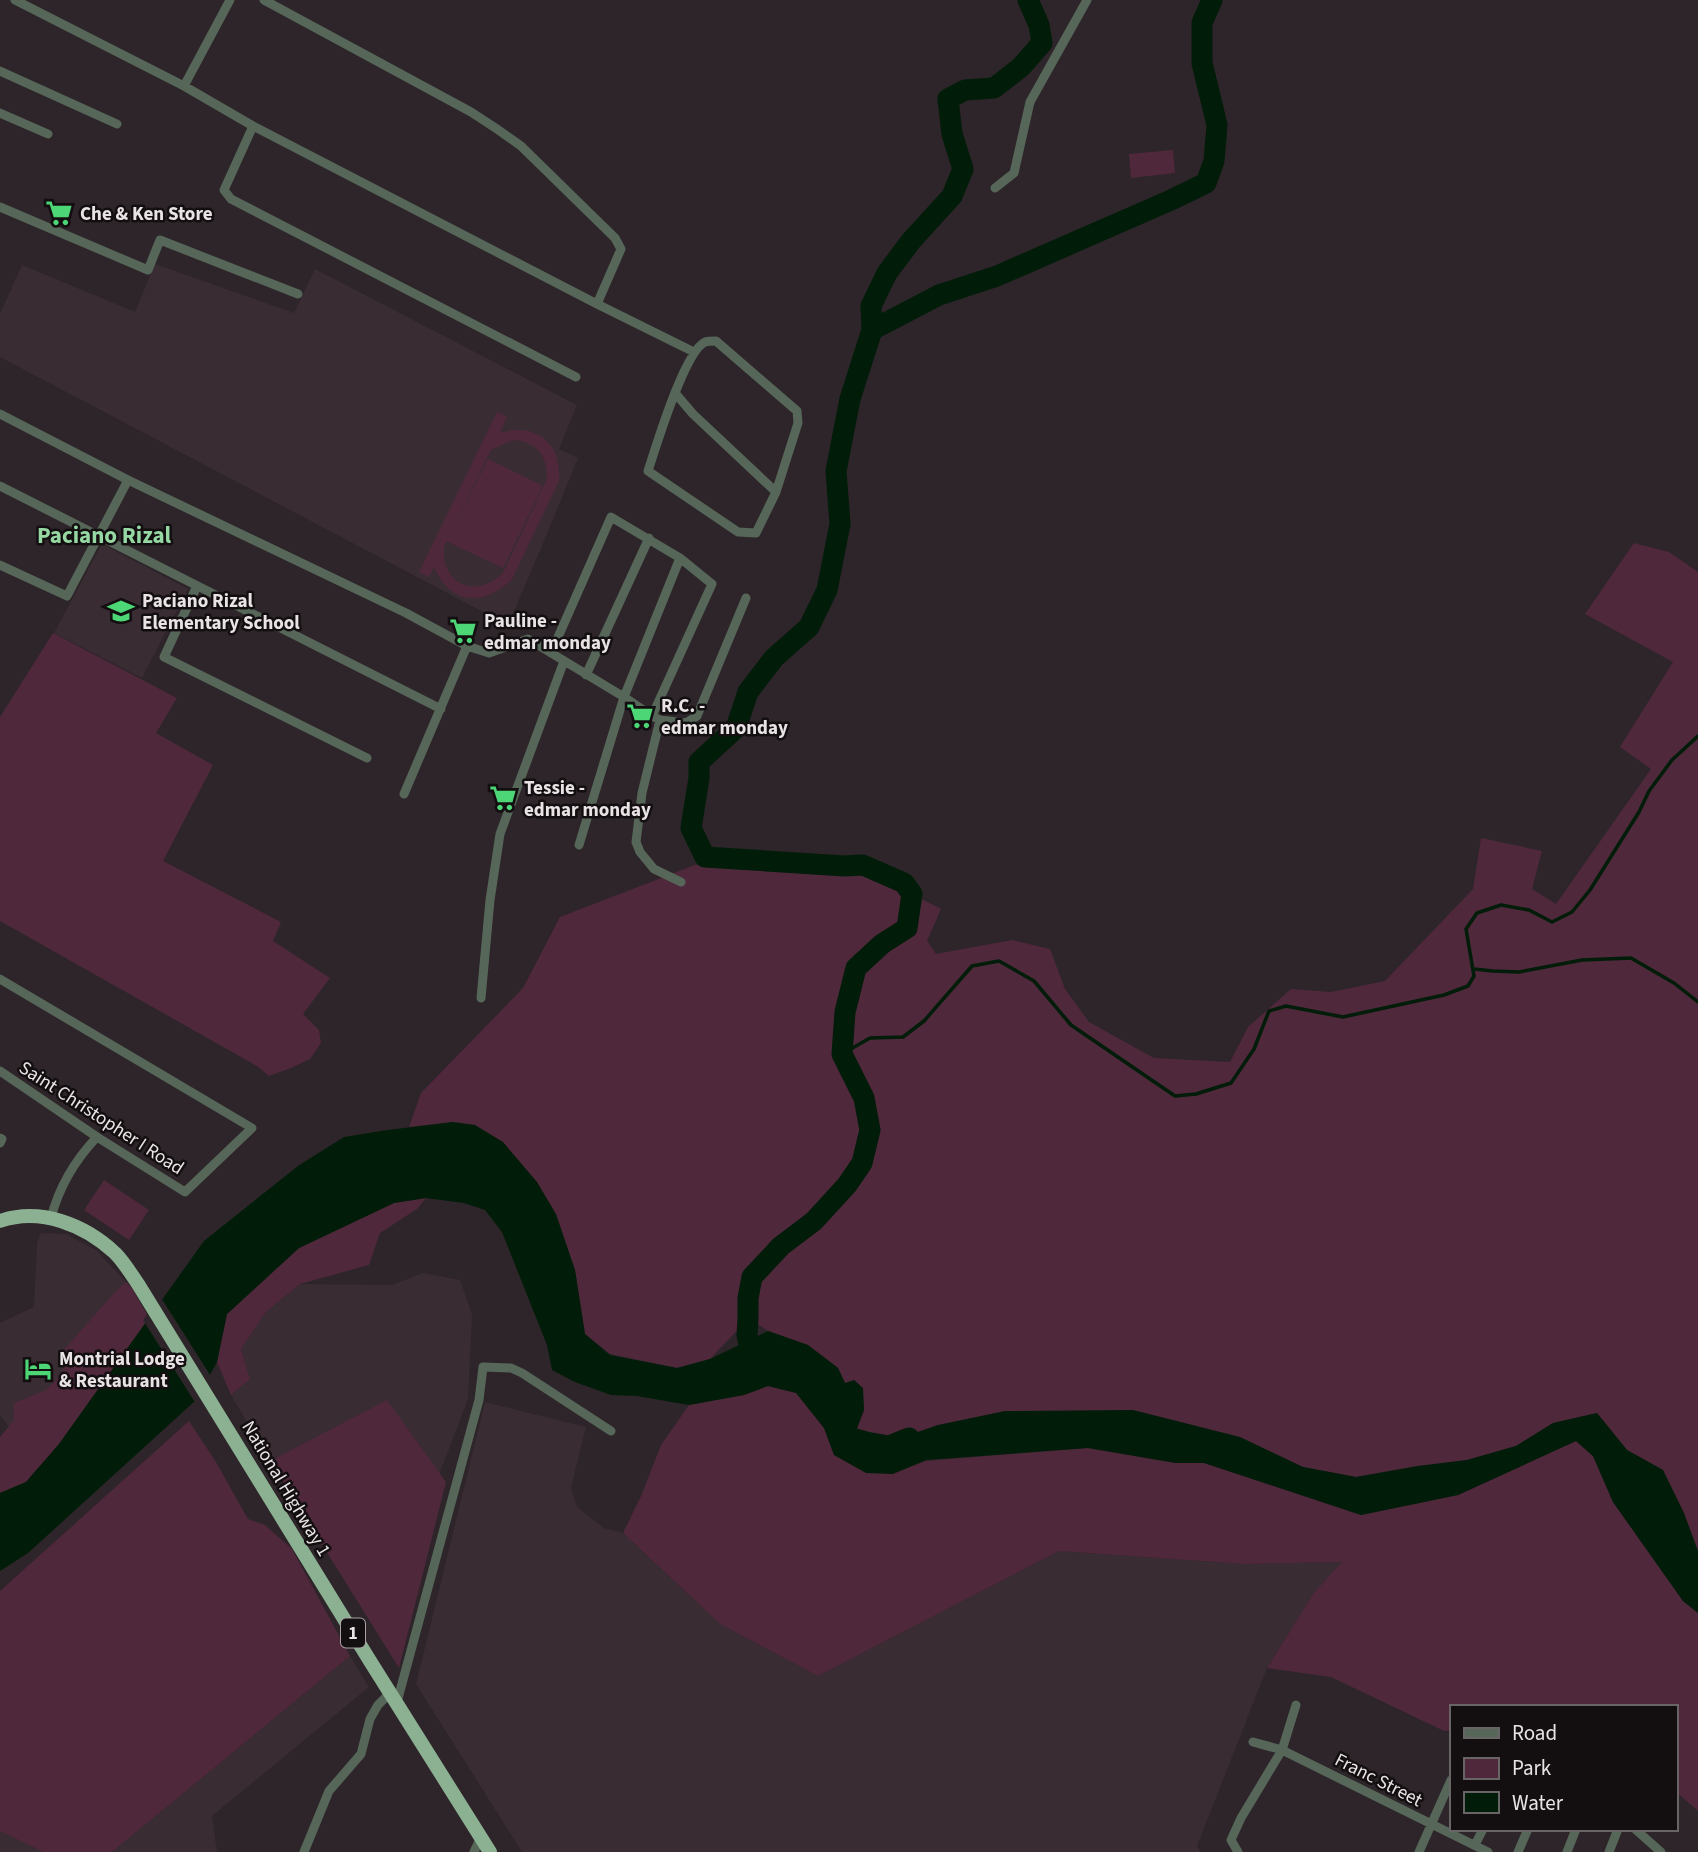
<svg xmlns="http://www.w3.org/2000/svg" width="1698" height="1852" font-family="'Source Sans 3',sans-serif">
	<rect width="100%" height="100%" fill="#2d2529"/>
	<path fill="#3a2c33" d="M155 264 294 313 315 269 577 405 559 449 578 458 542 546 508 625 0 357V314L22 265 135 312Z
		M102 544 188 589 142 678 54 633Z
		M41 1233 66 1234 96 1250 131 1287 24 1448 0 1415V1323L34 1307 37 1243Z
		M423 1273 460 1280 472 1314 468 1399 439 1475 387 1401 270 1461 231 1395 250 1379 241 1349 266 1312 300 1284 392 1285Z
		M485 1402 586 1427 571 1488 577 1507 604 1528 623 1533 720 1624 818 1676 1059 1551 1244 1564 1343 1562 1313 1594 1267 1668 1197 1846 1200 1852H522L416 1684Z
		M350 1656 369 1687 212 1816 217 1852H112Z
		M0 1831 43 1852H0Z"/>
	<path fill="#4f283c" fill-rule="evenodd" d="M1173 150 1175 173 1131 178 1129 154Z
		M497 412 507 416 500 433C536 422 562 443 559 481L512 579C484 607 450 605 434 567L429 577 419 572ZM518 440C540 445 547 458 547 479L503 573C497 578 491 583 484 585 456 593 437 566 446 541L503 568 543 486 488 459 449 537 491 450 510 441Z
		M1634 543 1669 552 1698 572V1552L1663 1470 1627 1450 1597 1413 1553 1423 1516 1446 1467 1460 1418 1466 1356 1477 1303 1467 938 1425 875 1447 861 1444 856 1431 864 1410 845 1383 838 1368 808 1345 768 1331 749 1318 710 1359 677 1368 610 1354 585 1334 575 1270 453 1122 409 1127 421 1093 523 988 560 917 695 865 738 859 863 865 912 894 941 909 927 941 936 954 1012 940 1050 949 1065 989 1089 1022 1154 1058 1230 1062 1248 1027 1291 989 1331 992 1385 981 1473 889 1481 838 1542 851 1532 889 1556 904 1651 769 1620 747 1673 662 1585 614ZM847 1062 864 1098 869 1124 846 1063Z
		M53 633 177 698 156 733 213 765 163 861 281 922 273 941 330 978 303 1014 319 1030 321 1043 310 1059 291 1068 269 1076 257 1066 0 921V717Z
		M104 1180 149 1210 129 1240 84 1210Z
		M426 1198 417 1209 380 1233 369 1265 300 1284 266 1312 241 1349 250 1379 231 1395 217 1362 227 1314 299 1248 394 1203Z
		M126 1282 131 1287 149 1318 59 1444 26 1482 0 1493V1437L14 1420V1403L46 1390 56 1380 69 1361 62 1352 115 1292Z
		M768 1386 797 1393 824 1428 834 1455 893 1473 926 1461 1088 1448 1176 1463H1204L1361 1515 1458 1495 1576 1441 1593 1456 1613 1502 1683 1601 1698 1613V1811L1675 1791V1707H1451V1730L1444 1731 1331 1677 1267 1668 1313 1594 1342 1562 1244 1564 1059 1551 818 1676 720 1624 623 1533 642 1494 661 1445 689 1405 744 1395Z
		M387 1400 446 1482 399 1668 270 1461Z
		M189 1421 216 1462 248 1519 265 1525 292 1549 350 1656 112 1852H43L0 1831V1591Z"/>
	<path fill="#011c08" d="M453 1122 475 1125 503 1142 537 1182 556 1214 575 1270 585 1334 610 1355 677 1368 710 1359 768 1331 808 1345 838 1368 845 1383 854 1380 863 1388 864 1410 856 1431 861 1444 875 1447 938 1425 1005 1411 1133 1410 1240 1437 1303 1467 1356 1477 1418 1466 1467 1460 1516 1446 1553 1423 1597 1413 1627 1450 1663 1470 1684 1513 1698 1551V1613L1683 1601 1613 1502 1593 1456 1576 1441 1458 1495 1361 1515 1204 1463H1176L1088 1448 926 1460 893 1474 866 1473 834 1455 824 1428 796 1393 768 1386 744 1395 689 1405 637 1396 611 1395 575 1382 552 1370 547 1345 502 1232 485 1210 464 1203 426 1198 394 1203 299 1248 227 1314 217 1362 196 1400 28 1553 0 1571V1493L26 1482 59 1444 204 1241 298 1166 344 1137 388 1130Z"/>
	<path fill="#2d2529" d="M160 1296 212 1378 196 1404 143 1320Z"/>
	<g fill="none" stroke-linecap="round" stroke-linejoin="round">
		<path stroke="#011c08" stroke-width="3.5" d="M1474 969 1493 971 1519 972 1582 960 1631 958 1674 983 1698 1002
			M842 1054 870 1038 903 1037 924 1021 972 966 999 961 1034 981 1071 1025 1175 1096 1196 1094 1231 1083 1254 1049 1269 1011 1286 1006 1343 1017 1444 995 1468 986 1474 976 1466 929 1477 913 1501 905 1529 910 1552 922 1572 912 1590 890 1639 812 1649 791 1672 760 1698 736"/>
		<path stroke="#011c08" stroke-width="21" d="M872 330 939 295 997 276 1171 200 1206 183 1214 161 1217 125 1202 63V23L1212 0
			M751 1353 747 1335 748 1318V1298L752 1277 781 1246 814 1221 847 1185 862 1163 870 1130 864 1098 842 1054 845 1012 856 968 882 944 907 928 912 894 904 883 863 865 845 866 705 857 691 828 699 778V762L736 728 748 692 774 658 809 627 827 590 840 524 836 471 850 399 872 330 871 306 887 273 911 241 952 196 963 169 952 134 948 99 965 90 994 88 1021 67 1042 43 1039 25 1028 0
			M839 1424 840 1427 851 1438 866 1442 889 1446 909 1438"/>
		<path stroke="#566659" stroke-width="9" d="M15 0 184 86 253 126 597 304 694 352
			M264 0 471 112 497 129 521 146 615 238 621 249 597 304
			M0 71 117 124
			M184 86 230 0
			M0 113 48 134
			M253 126 224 190 231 199 576 377
			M995 188 1014 173 1030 102 1087 0
			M0 207 148 270 160 240 298 294
			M716 341 797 411 798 423 776 492 756 533 738 532 648 471C656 447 684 352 705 342 708 341 712 341 716 341Z
			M675 393 693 414 776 492
			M0 414 128 480 406 613 467 646 489 653 528 639 624 697 652 716 660 720 686 723 697 716 746 598
			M0 486 441 709
			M0 565 67 596 128 480
			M197 586 164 657 367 758
			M551 653 611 517 680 558 712 584 652 716
			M586 675 649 538
			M660 720 642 793 636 842 640 852 654 869 681 882
			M404 794 467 646
			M579 845 624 697 680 558
			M0 979 252 1128 185 1192 97 1137 0 1071
			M481 998 490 900 500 834 564 661
			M0 1138 2 1139 0 1143
			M51 1218C59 1187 75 1160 97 1137
			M397 1702 479 1400 483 1367 511 1368 522 1373 611 1431
			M1253 1742 1282 1750 1488 1852
			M1635 1829 1661 1852
			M1475 1845 1483 1829
			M304 1852 329 1791 361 1754 370 1719 378 1705 391 1692
			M474 1852 481 1837
			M1238 1852 1231 1840 1241 1818 1282 1750 1296 1705
			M1419 1852 1451 1780
			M1518 1852 1528 1829
			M1567 1852 1576 1829
			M1609 1852 1618 1829"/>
		<path stroke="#8cb092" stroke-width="14" d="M0 1221C41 1207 85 1225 115 1253 124 1262 131 1274 138 1284L370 1661 490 1852"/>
	</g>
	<defs>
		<g id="supermarket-bare" transform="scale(2.1)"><path d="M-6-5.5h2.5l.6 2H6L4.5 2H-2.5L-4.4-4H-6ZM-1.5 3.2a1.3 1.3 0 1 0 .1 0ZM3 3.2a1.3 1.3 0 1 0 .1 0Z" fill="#4dd676" stroke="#130f11" stroke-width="2.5" paint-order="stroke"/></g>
		<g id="school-bare" transform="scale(2.1)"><path d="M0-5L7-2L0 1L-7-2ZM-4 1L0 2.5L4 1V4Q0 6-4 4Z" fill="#4dd676" stroke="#130f11" stroke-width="2.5" paint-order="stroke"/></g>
		<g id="hotel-bare" transform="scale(2.1)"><path d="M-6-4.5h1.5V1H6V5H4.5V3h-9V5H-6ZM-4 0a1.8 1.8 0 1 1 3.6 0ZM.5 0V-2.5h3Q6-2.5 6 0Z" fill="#4dd676" stroke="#130f11" stroke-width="2.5" paint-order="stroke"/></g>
	</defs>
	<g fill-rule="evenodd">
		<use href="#supermarket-bare" x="59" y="213"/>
		<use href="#school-bare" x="121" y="611"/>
		<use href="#supermarket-bare" x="463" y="631"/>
		<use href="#supermarket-bare" x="640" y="716"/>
		<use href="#supermarket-bare" x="503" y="798"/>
		<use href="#hotel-bare" x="38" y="1369"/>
	</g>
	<g text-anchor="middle" stroke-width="5" stroke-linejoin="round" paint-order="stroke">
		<rect fill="#130f11" stroke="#a9a3a6" stroke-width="2" x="341" y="1618.5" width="24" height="29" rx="5"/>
		<g font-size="18" font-weight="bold" fill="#e9e3e6">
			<text x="353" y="1639">1</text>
		</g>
		<g font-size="19" font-weight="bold" fill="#e9e3e6" stroke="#130f11" text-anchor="start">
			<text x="80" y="220">Che &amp; Ken Store</text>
			<text x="142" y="607">Paciano Rizal<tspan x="142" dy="22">Elementary School</tspan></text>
			<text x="484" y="627">Pauline -<tspan x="484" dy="22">edmar monday</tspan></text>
			<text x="661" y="712">R.C. -<tspan x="661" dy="22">edmar monday</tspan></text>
			<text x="524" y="794">Tessie -<tspan x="524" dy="22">edmar monday</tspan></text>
			<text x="59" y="1365">Montrial Lodge<tspan x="59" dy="22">&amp; Restaurant</tspan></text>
		</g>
		<g font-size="19" fill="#e9e3e6" stroke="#130f11">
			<text transform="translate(102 1117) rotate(33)" y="7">Saint Christopher I Road</text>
			<text transform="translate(287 1488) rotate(59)" y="7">National Highway 1</text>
			<text transform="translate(1379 1779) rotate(27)" y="7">Franc Street</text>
		</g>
		<g font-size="23" font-weight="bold" fill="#96d8a3" stroke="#130f11">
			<text x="104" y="543">Paciano Rizal</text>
		</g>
	</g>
	<rect x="1450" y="1705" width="228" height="126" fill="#130f11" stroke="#696466" stroke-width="2"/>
	<rect x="1464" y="1728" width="35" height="10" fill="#566659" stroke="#696466" stroke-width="2"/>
	<text x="1512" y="1740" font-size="21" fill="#e9e3e6">Road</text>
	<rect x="1464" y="1758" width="35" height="21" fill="#4f283c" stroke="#696466" stroke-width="2"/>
	<text x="1512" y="1775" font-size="21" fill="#e9e3e6">Park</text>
	<rect x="1464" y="1792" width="35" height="21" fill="#011c08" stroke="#696466" stroke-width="2"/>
	<text x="1512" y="1810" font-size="21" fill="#e9e3e6">Water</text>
</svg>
